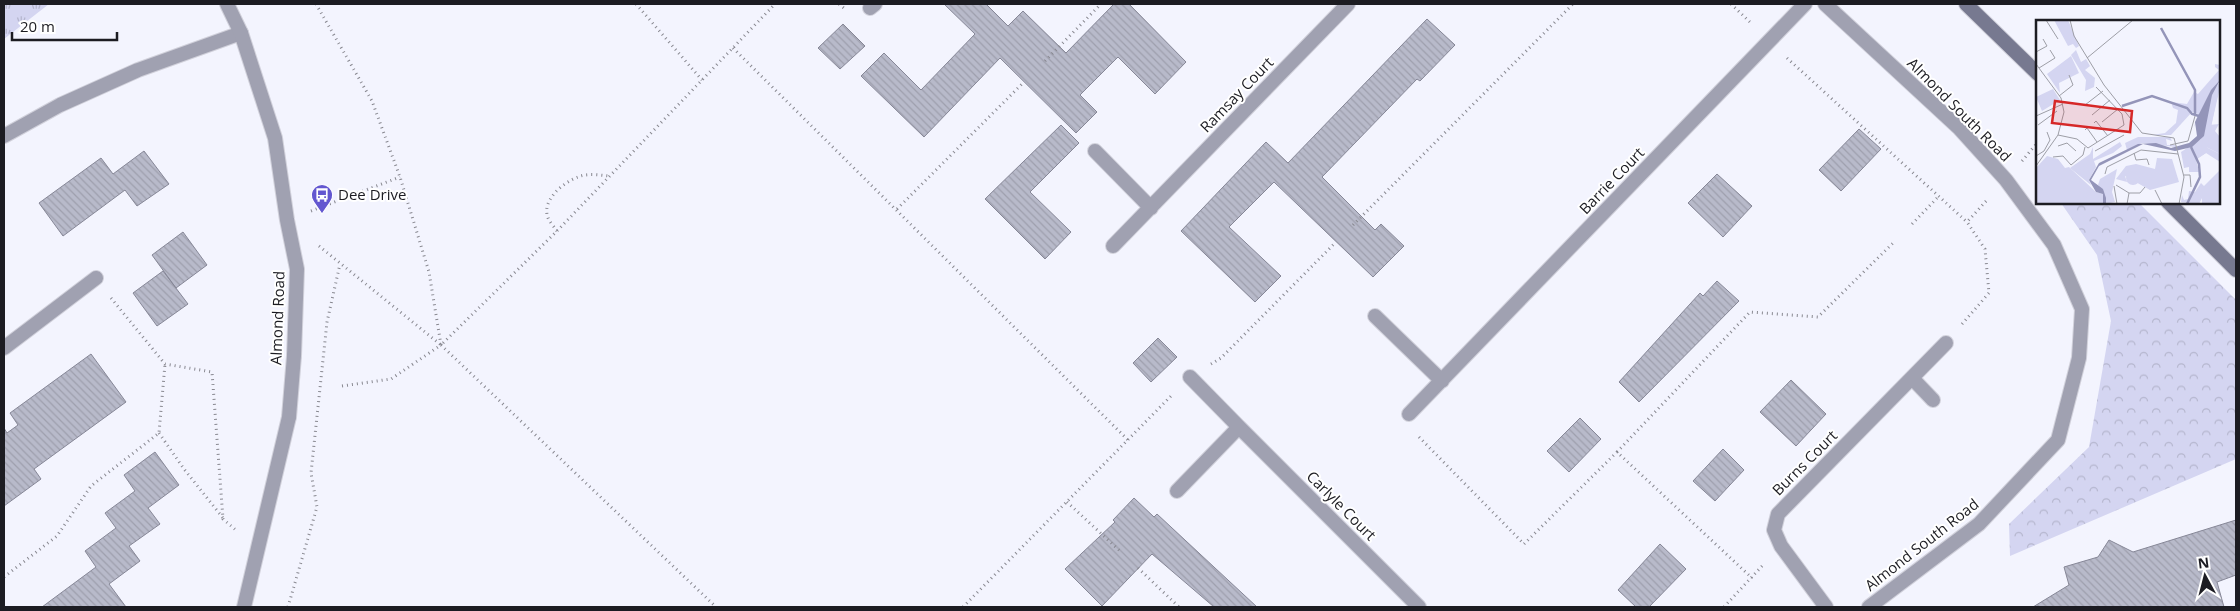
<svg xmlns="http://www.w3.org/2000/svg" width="2240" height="611" font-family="'Open Sans',sans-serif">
	<defs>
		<pattern id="forest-crowns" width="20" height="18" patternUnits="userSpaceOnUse" patternTransform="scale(1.25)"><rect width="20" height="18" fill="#d4d5f1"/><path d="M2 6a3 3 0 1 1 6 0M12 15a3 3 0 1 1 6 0" fill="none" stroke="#b5b6ce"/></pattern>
		<pattern id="park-tufts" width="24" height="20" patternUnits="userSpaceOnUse" patternTransform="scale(1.25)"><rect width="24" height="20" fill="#d4d5f1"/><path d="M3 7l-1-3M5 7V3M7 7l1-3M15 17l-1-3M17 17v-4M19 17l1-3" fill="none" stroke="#b5b6ce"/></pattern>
		<pattern id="building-back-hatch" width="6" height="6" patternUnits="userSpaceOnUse" patternTransform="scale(1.25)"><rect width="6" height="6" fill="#b8baca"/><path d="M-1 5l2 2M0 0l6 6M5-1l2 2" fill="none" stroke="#9e9fad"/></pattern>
	</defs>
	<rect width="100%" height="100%" fill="#f3f4fe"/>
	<path fill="url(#forest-crowns)" d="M2061 203H2139L2236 300V459L2010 556 2009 524 2089 447 2111 321 2097 255Z"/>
	<path fill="url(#park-tufts)" d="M4 4H49L4 39Z"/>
	<path fill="url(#building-back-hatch)" stroke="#868797" d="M944 4H986L1008 26 1023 11 1066 53 1114 4H1129L1186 62 1155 94 1118 57 1080 95 1097 112 1076 133 1000 58 924 137 861 76 884 53 921 90 975 34Z
		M1427 19 1455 45 1420 81 1417 79 1322 177 1375 230 1381 224 1404 246 1373 277 1274 182 1229 227 1281 276 1255 302 1181 231 1266 142 1288 163Z
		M843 24 865 46 840 69 818 48Z
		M1061 125 1079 143 1030 192 1071 232 1045 259 985 199Z
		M1859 129 1881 149 1841 191 1819 170Z
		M144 151 169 184 137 206 125 190 63 236 39 203 101 158 113 174Z
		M1717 174 1752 206 1723 237 1688 203Z
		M183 232 207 265 176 288 152 255Z
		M163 271 188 304 157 326 133 293Z
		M1717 281 1739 301 1639 402 1619 382 1700 293 1703 296Z
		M1158 338 1177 357 1151 382 1133 363Z
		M91 354 126 402 34 469 41 479 4 506V428L7 433 18 425 10 413Z
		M1791 380 1826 414 1796 446 1760 412Z
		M1580 418 1601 439 1569 472 1547 451Z
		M1723 449 1744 470 1715 501 1693 481Z
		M155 452 179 485 148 508 160 524 129 546 140 561 109 584 126 607H42L96 567 85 551 116 528 105 513 135 491 124 475Z
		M1134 498 1154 517 1157 514 1257 607H1214L1152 554 1102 606 1065 569 1115 522 1113 520Z
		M2236 520V575L2217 582 2224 607H2033L2069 585 2064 567 2098 557 2109 540 2133 552Z
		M1660 544 1686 569 1649 607H1636L1618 590Z"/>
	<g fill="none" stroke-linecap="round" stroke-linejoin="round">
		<g stroke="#d1d1db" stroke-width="16">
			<path id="minor" d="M870 8 875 4
				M4 136 60 105 138 70 241 33
				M1095 151 1151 208
				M1113 246 1348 4
				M1375 316 1442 381
				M4 348 96 278
				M1190 377 1239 427
				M1912 378 1933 400
				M1409 414 1805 4
				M1177 491 1239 427 1419 607
				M1826 607 1781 546 1774 530 1778 514 1946 343"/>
		</g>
		<g stroke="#d1d1db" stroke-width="16">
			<path id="tertiary" d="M227 4 241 33 275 138 287 220 297 269 294 356
				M1825 4 1959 128 2006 180 2054 245 2082 309 2079 358 2058 440 1979 524 1869 607
				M244 607 289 417"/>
		</g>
		<g stroke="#d1d1db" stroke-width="16">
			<path id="secondary" d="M1966 4 2038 74
				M2168 202 2236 270"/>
		</g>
		<path stroke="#888890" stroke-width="3" stroke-dasharray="1 4" stroke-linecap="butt" d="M316 4 372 101 400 177 429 272 441 345
			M636 4 702 80
			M839 4 845 9
			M1731 4 1752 24
			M733 48 1128 440
			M1787 58 1967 222
			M1045 61 1101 4
			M2022 161 2038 142
			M897 209 1024 82
			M311 211 400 177
			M1912 224 1939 196
			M1353 225 1573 4
			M557 231C554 227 550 222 548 218 541 200 564 182 578 177 587 173 599 175 609 176
			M319 246 441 345 557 231 775 4
			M111 298 165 364 212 372 223 519 237 531
			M1962 324 1989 293 1985 249 1967 222 1988 199
			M1211 364 1221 358 1336 242
			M342 386 391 379 441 345 716 607
			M159 433 184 469 223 518
			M1419 437 1524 544 1617 452 1752 578
			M1617 452 1750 312 1818 317 1894 242
			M1067 502 1121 552
			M1138 568 1179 607
			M4 577 57 536 91 486 159 433 165 364
			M288 607 317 507 311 473 327 322 340 264
			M963 607 1173 394
			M1724 607 1763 565"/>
		<use href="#minor" stroke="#a0a1b1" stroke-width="14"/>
		<use href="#tertiary" stroke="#a0a1b1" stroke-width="14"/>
		<use href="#secondary" stroke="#777990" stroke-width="14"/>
		<g stroke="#d1d1db" stroke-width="16" stroke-linecap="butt">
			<path id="tertiary-bridge" d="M289 417 294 356"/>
		</g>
		<use href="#tertiary-bridge" stroke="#a0a1b1" stroke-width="14"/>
	</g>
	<defs>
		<g id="bus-pin" transform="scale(1.125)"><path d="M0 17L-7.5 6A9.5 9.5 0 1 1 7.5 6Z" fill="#6357d0" stroke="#fff"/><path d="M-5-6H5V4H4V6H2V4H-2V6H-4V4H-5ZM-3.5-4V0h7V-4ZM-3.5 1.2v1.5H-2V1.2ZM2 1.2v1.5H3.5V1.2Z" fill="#fff"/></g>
	</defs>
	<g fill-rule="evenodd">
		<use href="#bus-pin" x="322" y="195"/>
	</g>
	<g text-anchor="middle" stroke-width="4" stroke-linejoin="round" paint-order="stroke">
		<g font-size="15" fill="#1c1c22" stroke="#fff">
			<text transform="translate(1237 95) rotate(-46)" y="5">Ramsay Court</text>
			<text transform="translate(1959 110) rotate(45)" y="5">Almond South Road</text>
			<text transform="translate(1612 181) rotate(-46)" y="5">Barrie Court</text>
			<text transform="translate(278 318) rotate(-88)" y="5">Almond Road</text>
			<text transform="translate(1805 463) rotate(-45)" y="5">Burns Court</text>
			<text transform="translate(1341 506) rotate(45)" y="5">Carlyle Court</text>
			<text transform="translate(1922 545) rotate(-38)" y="5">Almond South Road</text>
		</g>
		<g font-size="15" fill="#1c1c22" stroke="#fff" text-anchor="start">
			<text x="338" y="200">Dee Drive</text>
		</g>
	</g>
	<g transform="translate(2036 20)">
		<rect width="184" height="184" fill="#f3f4fe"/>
		<path d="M183 104 179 111 184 117V134L170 127 173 105ZM121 138 136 139 143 162 114 170 89 156 91 162 80 159 90 146 100 144 119 149Z" fill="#d4d5f1"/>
		<path d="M18 0H32L43 26 40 28 37 24 32 26ZM40 30 45 42 50 39 54 46 49 50 59 58 58 67 49 71 50 60 35 35ZM179 44 184 45V60L158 107 162 94 156 92 135 115H116L129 113 140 103 142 90 137 88 135 82 151 84 158 72 162 74 183 50 179 47ZM179 68H184L170 127 184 134V142L170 133 160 139 163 152H153V147L148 148 145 132 165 119ZM102 117H134L136 121 130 119 131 125H139L140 127 106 123 91 130 89 123ZM84 122 86 126 77 133 58 141 60 147 53 160 55 165 34 148 54 134 57 127V139ZM81 149 76 172 79 182 70 184 62 165 64 159ZM184 150V184H166V178L163 184 145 182 146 175 148 180 152 179 153 171 159 172 165 163 168 166ZM90 158a7 7 0 1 1 14 0a7 7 0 1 1-14 0Z" fill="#d4d5f1"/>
		<path d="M35 36 43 53 23 63 24 73 11 54ZM184 62 170 133 148 148V144L165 130 175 73ZM17 69 24 80 6 91 0 77ZM11 136 22 139 29 148 33 147 60 172 67 174V184H0V148Z" fill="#d4d5f1"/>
		<path d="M184 60 176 75 168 116 156 127 139 131 107 124 63 146 55 160 67 169 70 178V184H67V174L60 172 53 160 63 143 102 124 120 123 135 128 153 123 161 116 159 102 175 70Z" fill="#9495b9"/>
		<path fill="none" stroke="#9495b9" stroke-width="2.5" d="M125 8 159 70V94M86 86 116 76 151 88 156 94 163 96M151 184 164 157 163 144 155 127"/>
		<path fill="none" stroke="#9d9ea6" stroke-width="1" d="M10 0 22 19M34 0 38 16 68 65 106 113 138 118 148 157 143 184M0 32 11 26 7 19M51 38 97 0M0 44 25 78 28 92 22 115 0 146M3 48 19 38 14 30M23 76 37 65 33 55M49 85 67 71M56 95 74 80M0 96 27 84M66 102 82 89M58 103 60 101 72 116M2 105 21 91M49 110 51 108 61 122M22 115 41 119 52 128 88 105 86 94 60 67M134 125 152 121 159 96M22 126 31 123 40 131M59 131 88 115M98 133 100 140 111 139 113 145M0 136 8 131 14 120 11 112M17 137 27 136 35 145M35 145 47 135 49 127M69 154 71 147 105 130 142 134M148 155H154L155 167M80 165 93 173M78 166 81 184M119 170 126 184M91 184 93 173H104L109 167"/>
		<path fill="#d62828" fill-opacity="0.15" stroke="#d62828" stroke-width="2.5" d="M19 81 96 91 94 112 16 103Z"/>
		<rect width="184" height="184" fill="none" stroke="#1c1c22" stroke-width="2.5"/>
	</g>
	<rect width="2240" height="611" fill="none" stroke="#1c1c22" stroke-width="10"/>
	<g transform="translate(2205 576) rotate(353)" stroke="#ffffff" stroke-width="4" paint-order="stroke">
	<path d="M0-4L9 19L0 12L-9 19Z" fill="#1c1c22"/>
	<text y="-8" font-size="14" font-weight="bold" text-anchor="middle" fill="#1c1c22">N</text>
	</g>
	<path d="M12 32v8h105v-8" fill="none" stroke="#1c1c22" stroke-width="2.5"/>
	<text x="20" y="32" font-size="15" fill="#1c1c22" stroke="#ffffff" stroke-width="4" paint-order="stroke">20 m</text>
</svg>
